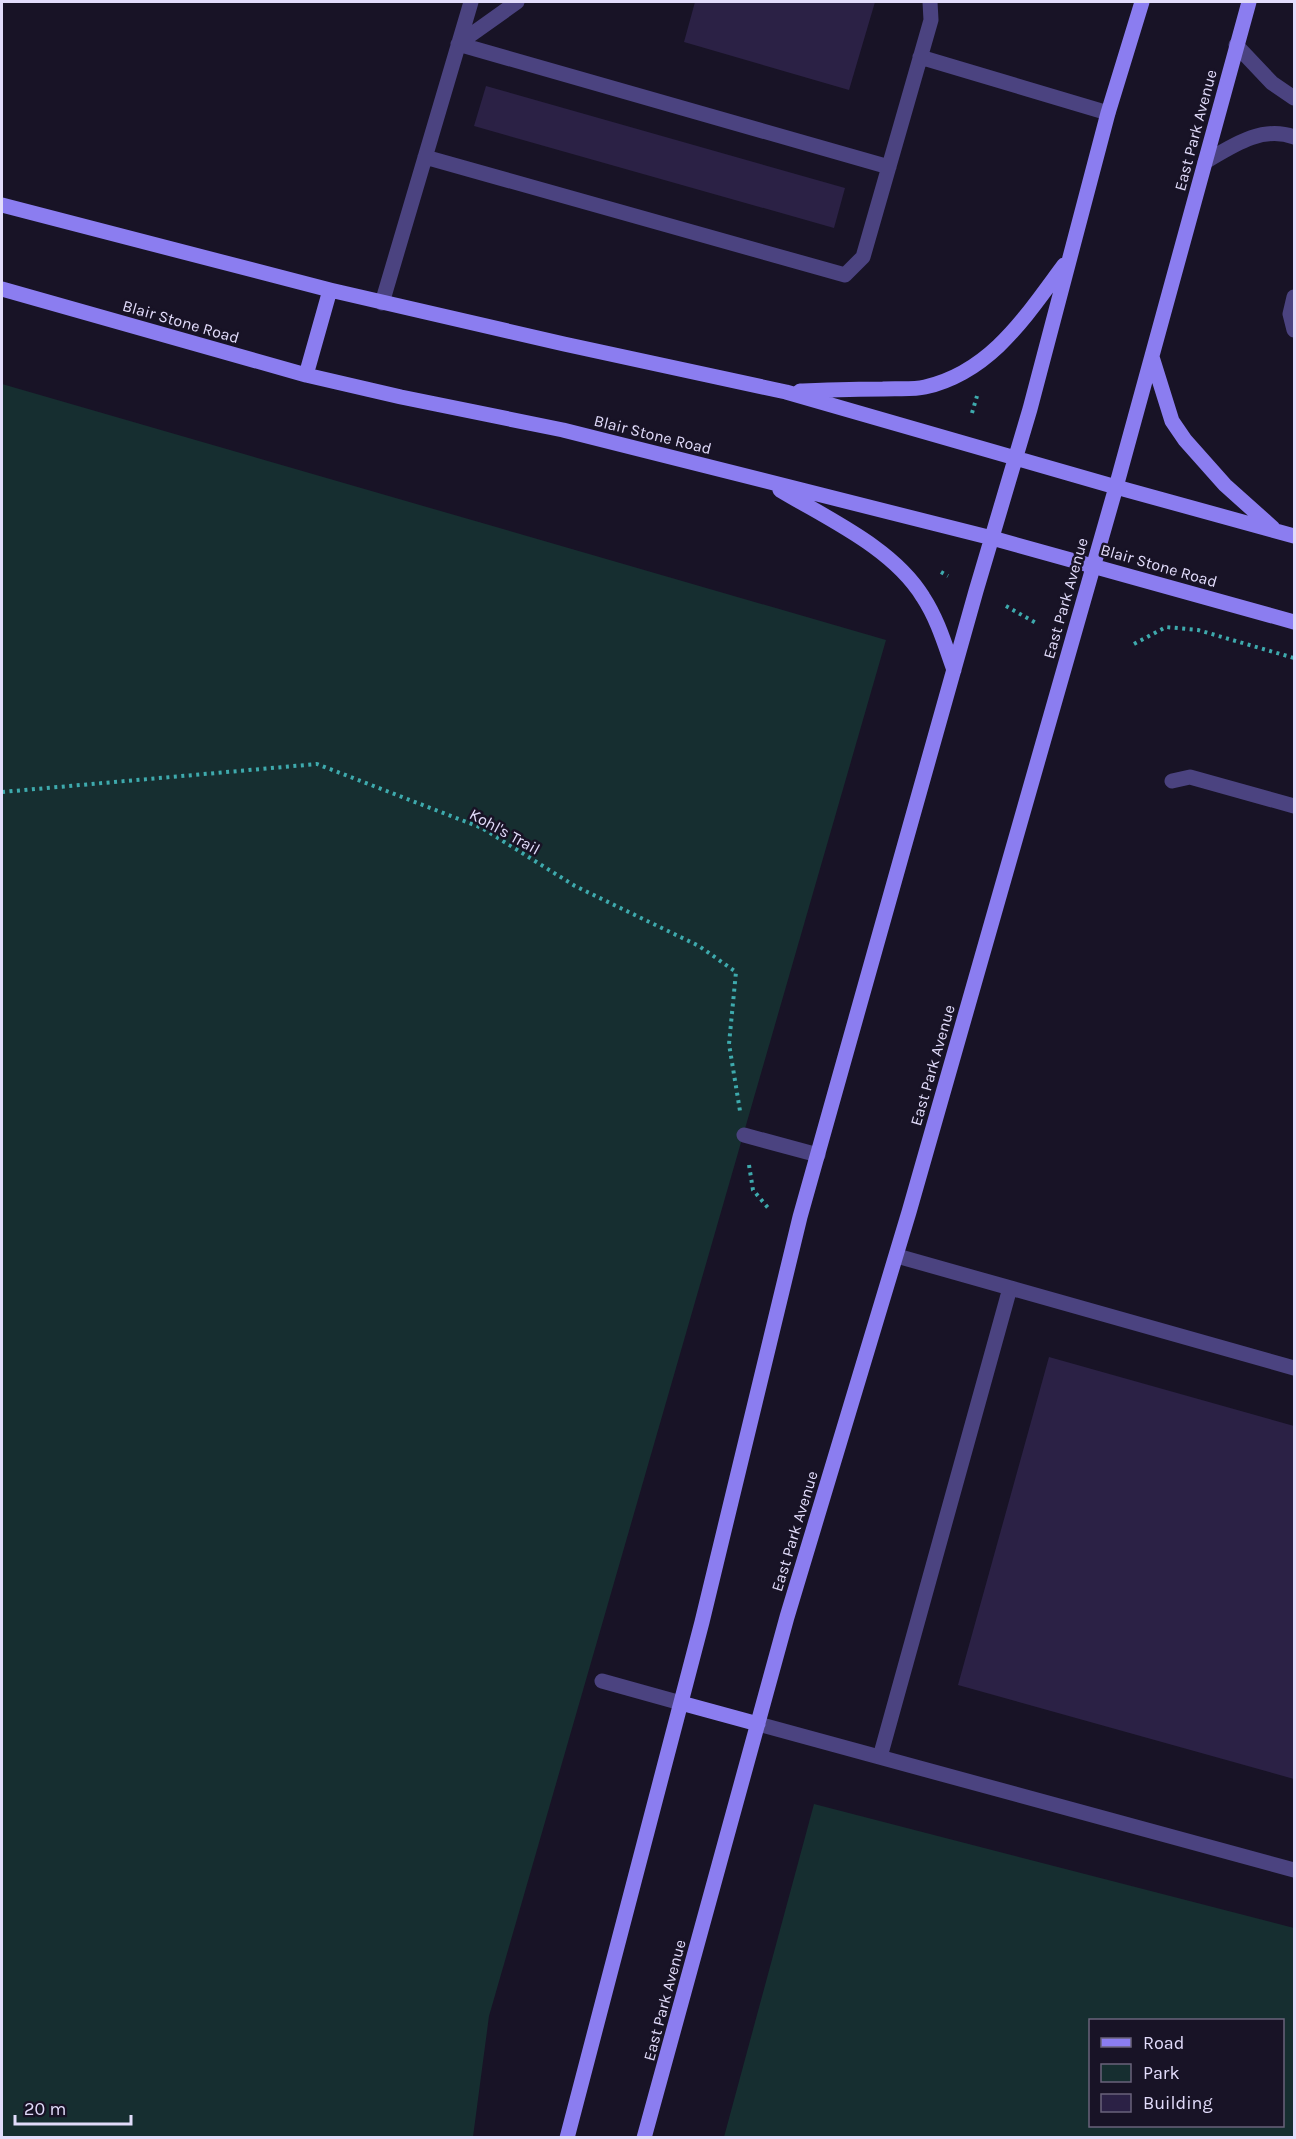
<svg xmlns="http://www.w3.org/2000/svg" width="1296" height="2139" font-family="Karla,sans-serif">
	<rect width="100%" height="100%" fill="#181326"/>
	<path fill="#162e30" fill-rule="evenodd" d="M2 384 886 640 489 2016 473 2137H2Z
		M814 1804 1294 1928V2137H724ZM1090 2020H1282V2126H1090Z"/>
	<path fill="#2b2145" d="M695 2H875L849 90 684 42Z
		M486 86 845 188 834 228 474 126Z
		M1049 1357 1294 1426V1779L958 1685Z"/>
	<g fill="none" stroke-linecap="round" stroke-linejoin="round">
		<path stroke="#3eaaad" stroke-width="4" stroke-dasharray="3 4.5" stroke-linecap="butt" d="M972 413 977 396
			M941 572 948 576
			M1006 606 1036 623
			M1134 644 1166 627 1198 630 1294 658
			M2 792 317 764 482 828 575 886 699 946 736 972 729 1044 740 1111
			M749 1165 753 1190 769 1209"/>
		<path stroke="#4b4380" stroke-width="15" d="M458 44 889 167
			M458 44 517 2
			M1236 45 1272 83 1294 98
			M920 57 1108 113
			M425 157 845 275 863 257 931 20 930 2
			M1205 162C1232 146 1262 125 1294 137
			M1294 297 1290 314 1294 330
			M382 303 471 2
			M1172 781 1190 777 1294 806
			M744 1135 818 1155
			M897 1256 1294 1368
			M602 1681 681 1703
			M758 1724 1294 1870
			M880 1757 1010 1288"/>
		<path stroke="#8b7df0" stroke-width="15" d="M2 205 330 290 564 344 786 392 1116 487 1294 536
			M2 289 306 375 401 397 563 430 992 538 1294 622
			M1152 357 1172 421 1185 440 1225 485 1273 528
			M306 375 330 290
			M800 391C828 390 855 389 883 389 897 388 912 390 925 387 991 372 1026 316 1064 265
			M780 490C828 519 893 548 923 597 938 620 945 645 954 670
			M681 1703 758 1724
			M567 2138 702 1622 800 1217 976 591 1030 409 1108 113 1142 2
			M644 2138 787 1617 909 1212 1116 487 1249 2"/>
	</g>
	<g text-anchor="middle" stroke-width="5" stroke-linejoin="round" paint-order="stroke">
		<g font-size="16" fill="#e2dcfb" stroke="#181326">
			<text transform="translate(1195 130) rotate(-75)" y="6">East Park Avenue</text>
			<text transform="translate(181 321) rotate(16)" y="6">Blair Stone Road</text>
			<text transform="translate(653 434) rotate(14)" y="6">Blair Stone Road</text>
			<text transform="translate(1159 565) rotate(16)" y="6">Blair Stone Road</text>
			<text transform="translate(1065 598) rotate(-74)" y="6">East Park Avenue</text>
			<text transform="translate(505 831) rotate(29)" y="6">Kohl's Trail</text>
			<text transform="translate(932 1065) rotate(-74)" y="6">East Park Avenue</text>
			<text transform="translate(794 1531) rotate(-73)" y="6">East Park Avenue</text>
			<text transform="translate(664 2000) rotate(-75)" y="6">East Park Avenue</text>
		</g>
	</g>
	<rect width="1296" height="2139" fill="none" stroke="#e2dcfb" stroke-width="6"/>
	<rect x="1089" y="2019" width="195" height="108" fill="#181326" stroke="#69637b" stroke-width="1.5"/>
	<rect x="1101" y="2038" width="30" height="9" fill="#8b7df0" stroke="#69637b" stroke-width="1.5"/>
	<text x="1143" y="2049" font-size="18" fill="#e2dcfb">Road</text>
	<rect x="1101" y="2064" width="30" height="18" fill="#162e30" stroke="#69637b" stroke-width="1.5"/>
	<text x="1143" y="2079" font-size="18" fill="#e2dcfb">Park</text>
	<rect x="1101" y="2094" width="30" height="18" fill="#2b2145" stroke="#69637b" stroke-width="1.5"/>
	<text x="1143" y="2109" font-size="18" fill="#e2dcfb">Building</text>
	<path d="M15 2115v9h116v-9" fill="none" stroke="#e2dcfb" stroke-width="3"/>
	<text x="24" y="2115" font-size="18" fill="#e2dcfb" stroke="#181326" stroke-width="4.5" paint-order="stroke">20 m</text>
</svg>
